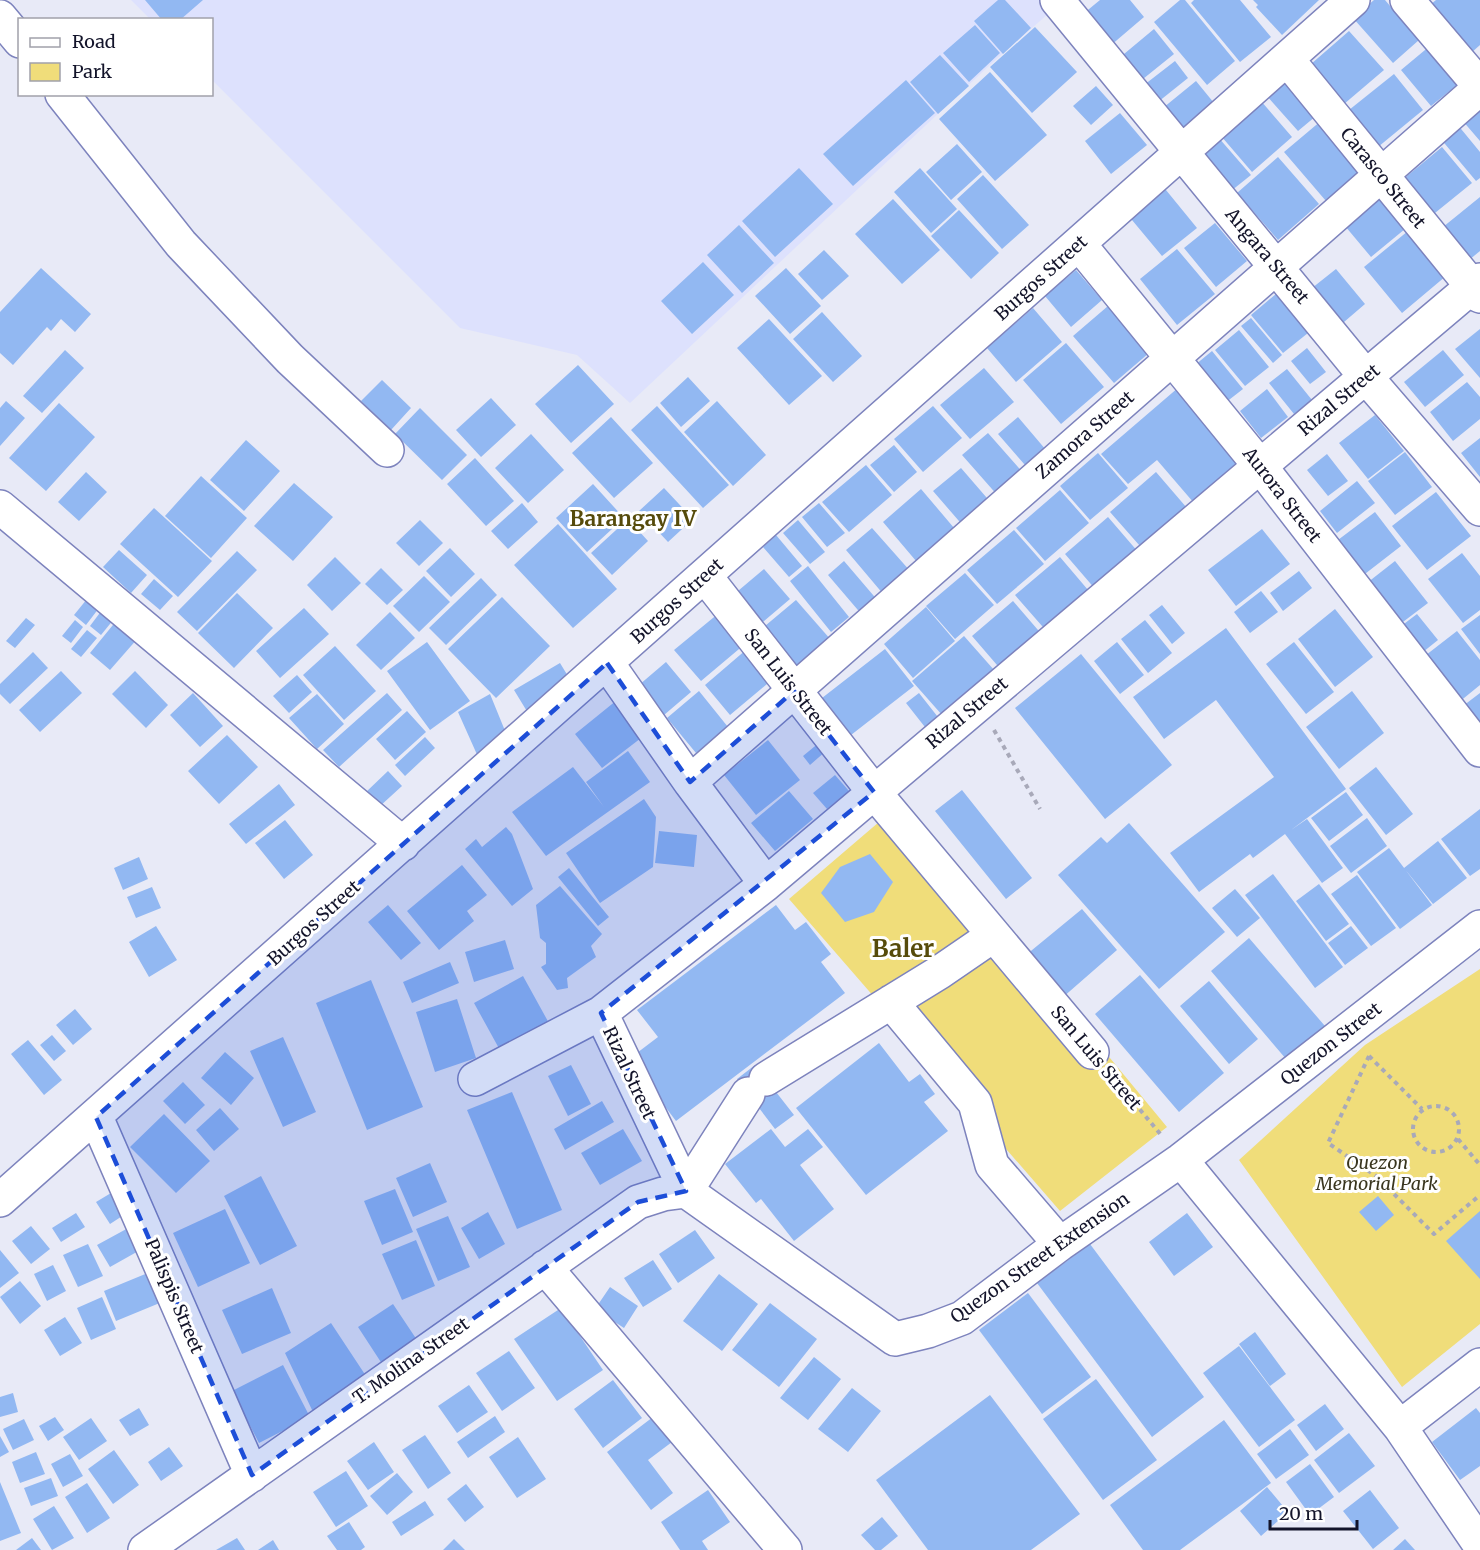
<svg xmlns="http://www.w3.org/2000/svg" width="1480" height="1550" font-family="Merriweather,serif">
	<rect width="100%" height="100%" fill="#e8eaf7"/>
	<path fill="#dde1fd" d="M131 0H1064L991 64 630 403 577 355 460 328 212 80V20L150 19Z"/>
	<path fill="#f0dd7a" d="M900 804 1167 1127 1060 1211 789 899Z
		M1480 969V1324L1402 1387 1239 1160 1365 1045Z"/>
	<path fill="#92b8f2" d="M145 0H203L180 20H162Z
		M998 0H1005L1031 28 1003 54 974 21Z
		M1100 0H1130L1144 17 1110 46 1083 14Z
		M1180 0H1185L1235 61 1207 85 1154 22Z
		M1194 0H1240L1271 37 1240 62 1191 3Z
		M1253 0H1319L1282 35 1256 7 1258 5Z
		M1374 0H1385L1419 40 1393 63 1353 18Z
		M1436 0H1480V45L1471 53 1430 5Z
		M975 25 1000 53 969 82 943 53Z
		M1035 27 1077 72 1032 113 990 67Z
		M1154 29 1174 54 1138 83 1118 59Z
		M1349 31 1384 70 1337 110 1303 71Z
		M1431 45 1462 81 1431 106 1401 70Z
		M940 55 969 86 938 114 910 82Z
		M1175 61 1188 78 1158 102 1144 85Z
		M990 72 1047 135 995 181 939 119Z
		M1394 74 1423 110 1378 147 1349 110Z
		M1291 75 1322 111 1298 131 1267 96Z
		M906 80 935 113 853 186 823 154Z
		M1196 81 1214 103 1177 134 1158 112Z
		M1096 86 1113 105 1091 125 1073 106Z
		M1261 101 1292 137 1252 172 1221 136Z
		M1480 105V141L1462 120Z
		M1120 113 1147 145 1111 174 1085 141Z
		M1328 115 1370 163 1326 201 1284 152Z
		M1457 124 1480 152V178L1476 181 1440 138Z
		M1218 137 1251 175 1231 191 1198 154Z
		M957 144 982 172 951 200 926 172Z
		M1442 147 1472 183 1430 217 1401 181Z
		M1278 157 1319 204 1278 240 1237 193Z
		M799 168 833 204 775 257 742 221Z
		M920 168 957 209 931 233 894 192Z
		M983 175 1029 225 1002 249 957 199Z
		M1157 179 1197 228 1162 256 1122 208Z
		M1374 192 1405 229 1371 257 1340 220Z
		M1480 197V251L1469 260 1443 227Z
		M893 199 940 250 902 284 855 234Z
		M959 210 999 253 971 279 931 236Z
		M1215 223 1247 261 1216 287 1184 248Z
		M739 225 774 263 742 293 707 255Z
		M1408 231 1446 276 1402 313 1364 267Z
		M1177 249 1215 294 1177 325 1140 279Z
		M824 250 849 276 822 300 798 274Z
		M703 262 734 295 692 334 661 301Z
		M41 268 91 314 75 332 61 319 51 331 47 327 13 365 0 353V312Z
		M786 268 821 306 790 334 755 296Z
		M1336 269 1365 304 1337 328 1307 292Z
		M1076 270 1102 300 1071 327 1045 296Z
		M1276 294 1308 333 1283 353 1251 315Z
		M1108 306 1149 353 1114 383 1073 336Z
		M1033 308 1062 342 1016 382 987 348Z
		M822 312 862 356 833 382 793 339Z
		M1251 318 1282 355 1273 363 1241 326Z
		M769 319 822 376 789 405 737 348Z
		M1480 329V378L1455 349Z
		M1239 330 1269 367 1245 386 1215 350Z
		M1066 343 1104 387 1061 424 1023 380Z
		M1307 348 1326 372 1310 384 1291 361Z
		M65 350 84 368 42 413 23 396Z
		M1443 350 1464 375 1425 407 1404 382Z
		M1212 351 1243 389 1225 403 1195 365Z
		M578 365 614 404 571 443 535 404Z
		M984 368 1014 402 970 439 940 405Z
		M1287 369 1312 400 1294 414 1269 383Z
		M688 377 710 401 681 427 660 403Z
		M382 380 411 408 391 430 361 401Z
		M1467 382 1480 397V419L1453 441 1430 412Z
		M1179 387 1248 469 1200 510 1157 460 1128 484 1101 454Z
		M1267 389 1288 417 1261 438 1240 411Z
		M491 398 516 425 481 457 456 430Z
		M6 401 25 418 0 446V408Z
		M717 401 766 455 733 486 684 432Z
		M59 403 95 437 46 491 9 458Z
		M657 406 729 485 703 508 631 430Z
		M933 406 962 438 923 472 894 439Z
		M420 408 467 455 442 480 395 434Z
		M1375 415 1404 451 1368 479 1339 443Z
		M611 417 653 463 614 498 572 453Z
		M1018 417 1052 457 1032 473 998 434Z
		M988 433 1025 475 999 497 962 455Z
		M531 434 564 470 528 503 495 468Z
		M1480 438V477L1461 453Z
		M246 440 280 471 244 511 210 480Z
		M894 445 917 472 894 492 870 465Z
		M1405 452 1432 487 1395 515 1368 481Z
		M1098 453 1128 488 1090 520 1060 486Z
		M1327 454 1348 481 1328 496 1307 470Z
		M475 458 514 501 486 526 447 484Z
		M866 465 892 495 849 532 822 502Z
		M961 468 993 505 965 528 933 491Z
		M86 472 107 492 79 521 58 502Z
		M1156 472 1193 515 1147 554 1110 512Z
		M201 476 247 518 211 558 165 516Z
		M1357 481 1375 503 1337 533 1320 511Z
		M294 483 333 517 293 561 254 526Z
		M593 484 624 518 587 552 556 518Z
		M664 488 693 519 668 542 639 511Z
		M921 489 960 535 922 568 883 522Z
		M1060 490 1089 523 1045 561 1016 528Z
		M1436 492 1471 536 1427 570 1392 526Z
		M522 503 538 522 508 549 491 531Z
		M819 503 845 533 827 547 802 517Z
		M154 508 212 561 178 597 120 544Z
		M1375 512 1401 546 1361 577 1334 543Z
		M1108 517 1139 553 1096 590 1065 554Z
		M628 519 648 541 612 575 591 553Z
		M420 520 443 543 419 566 396 543Z
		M798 520 825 552 810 564 783 533Z
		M558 524 617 589 573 628 514 565Z
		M872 528 911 572 884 595 846 550Z
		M1262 529 1290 564 1236 606 1208 570Z
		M1014 530 1044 564 997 604 967 570Z
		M776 535 802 566 789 577 763 547Z
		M450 548 475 574 451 597 426 571Z
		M119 550 147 575 131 593 103 567Z
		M237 551 257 570 197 631 177 612Z
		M1462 553 1480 576V610L1463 623 1428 579Z
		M335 557 361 583 332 611 307 585Z
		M1060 557 1094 597 1049 634 1015 595Z
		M844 561 879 602 863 616 828 575Z
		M1395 561 1428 603 1391 631 1358 590Z
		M808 566 849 617 831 632 790 581Z
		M381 568 403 590 387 605 365 584Z
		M764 569 790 599 758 626 732 596Z
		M1299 571 1312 588 1283 611 1270 593Z
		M965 573 994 605 955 639 926 606Z
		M424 576 450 602 419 632 393 606Z
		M481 578 497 595 446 645 429 628Z
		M154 579 173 596 160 610 141 594Z
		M1261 591 1278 612 1250 633 1234 612Z
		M237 593 273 628 234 668 198 633Z
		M502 597 550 646 496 698 448 649Z
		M87 599 99 608 86 625 74 615Z
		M796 600 831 640 793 672 759 631Z
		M1013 601 1044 637 1003 672 972 636Z
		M1162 605 1185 633 1172 644 1149 615Z
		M926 607 955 641 913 678 884 644Z
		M304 608 329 634 280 678 256 651Z
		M1335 609 1373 657 1335 687 1298 639Z
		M102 610 114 619 101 635 90 626Z
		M390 612 415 638 381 670 356 645Z
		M719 613 745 644 701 681 674 650Z
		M1417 614 1438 640 1413 660 1392 633Z
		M1480 615V654L1461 629Z
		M26 618 35 625 15 648 6 641Z
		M75 620 83 627 71 643 62 636Z
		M117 620 138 638 110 670 90 653Z
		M1145 620 1172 653 1148 673 1121 639Z
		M1226 628 1346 789 1291 830 1307 819 1343 868 1322 883 1285 834 1253 858 1250 854 1199 892 1170 853 1274 777 1216 700 1164 739 1133 697Z
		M87 630 97 638 81 657 71 649Z
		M1457 631 1480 660V685L1453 707 1417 662Z
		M964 636 1002 679 950 724 912 681Z
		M427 642 470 701 430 730 387 671Z
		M1117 642 1144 675 1120 694 1094 661Z
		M1294 642 1334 692 1306 714 1266 664Z
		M335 646 376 691 344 720 303 675Z
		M747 649 773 679 730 715 705 685Z
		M885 649 914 686 851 735 822 698Z
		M33 652 48 668 10 704 0 694V684Z
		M1081 654 1172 765 1105 819 1015 708Z
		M666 662 691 692 664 715 639 685Z
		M560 663 574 686 528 713 514 690Z
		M61 671 82 693 40 732 19 710Z
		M135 671 168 705 146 728 112 694Z
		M297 675 312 692 289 713 273 696Z
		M699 691 728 727 696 753 667 718Z
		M1352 691 1384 733 1339 769 1306 727Z
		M193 693 223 726 200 747 170 715Z
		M387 693 402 710 339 767 323 750Z
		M919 693 945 726 932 736 906 703Z
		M1480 693V745L1455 712Z
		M317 694 344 724 317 749 289 718Z
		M490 694 510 743 479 759 458 712Z
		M617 700 645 735 602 768 575 734Z
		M407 711 426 732 395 760 376 739Z
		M227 735 258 767 219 804 188 771Z
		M425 737 435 748 405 776 395 765Z
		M768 740 800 780 756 815 724 775Z
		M820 742 826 751 810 765 803 756Z
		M628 751 650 782 546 856 512 812 573 767 604 807 586 782Z
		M1376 767 1413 814 1386 835 1349 788Z
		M388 771 402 786 379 807 365 793Z
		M835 775 849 791 827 809 813 793Z
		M279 784 295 805 246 844 229 824Z
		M962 790 1032 878 1006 899 935 811Z
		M789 791 813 819 775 851 751 823Z
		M1346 792 1363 815 1329 841 1311 818Z
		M644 799 656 817 653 867 600 903 566 853Z
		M1480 809V869L1470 876 1441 839Z
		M1367 818 1387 846 1351 873 1330 846Z
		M285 820 313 855 284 879 255 843Z
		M1129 823 1225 932 1159 989 1058 875 1101 837 1107 843Z
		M506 827 512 834 533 889 512 906 465 849 476 839 482 847Z
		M659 831 697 835 694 867 655 863Z
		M1438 841 1467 878 1433 904 1404 868Z
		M1389 848 1432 905 1400 929 1357 872Z
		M870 854 893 882 874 912 845 922 821 893 840 867Z
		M139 857 148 879 123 890 114 868Z
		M462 865 487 895 467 911 474 921 439 950 407 911Z
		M569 868 609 917 598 926 558 877Z
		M1273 874 1343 967 1315 988 1245 895Z
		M1357 875 1396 928 1371 946 1331 894Z
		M1319 884 1349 924 1326 941 1296 901Z
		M560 886 602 934 591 946 596 957 567 978 568 988 557 990 541 967 546 964V943L540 938 536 905Z
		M152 887 161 908 136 918 127 897Z
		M1235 889 1260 918 1237 937 1212 908Z
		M388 905 421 943 401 960 368 922Z
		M776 905 795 930 806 922 831 954 821 962 845 993 676 1121 629 1059 658 1037 637 1010Z
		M1082 909 1117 950 1062 998 1026 955Z
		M156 926 177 960 149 977 129 942Z
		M1351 926 1368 948 1345 965 1328 943Z
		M1249 938 1331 1033 1292 1066 1211 971Z
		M505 940 514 969 474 982 465 952Z
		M450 962 459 983 412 1003 403 982Z
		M1140 975 1224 1073 1179 1112 1095 1014Z
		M523 976 550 1025 501 1052 474 1003Z
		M371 980 423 1107 367 1130 316 1003Z
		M1209 981 1258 1039 1229 1064 1180 1006Z
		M457 999 476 1058 435 1072 416 1012Z
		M75 1009 92 1029 73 1045 56 1025Z
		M52 1035 66 1051 54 1061 40 1045Z
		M283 1037 316 1112 283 1127 250 1051Z
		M28 1040 62 1080 44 1095 11 1054Z
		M879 1043 909 1082 920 1074 935 1094 924 1102 948 1131 866 1195 796 1108Z
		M225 1052 254 1078 231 1105 201 1078Z
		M571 1065 591 1104 568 1116 548 1076Z
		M755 1065 794 1115 775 1129 737 1079Z
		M183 1082 205 1105 185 1124 163 1101Z
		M512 1092 562 1210 517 1229 467 1110Z
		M602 1101 614 1122 565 1150 554 1129Z
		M220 1108 239 1129 214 1151 196 1130Z
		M164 1114 210 1161 176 1193 130 1147Z
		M623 1129 642 1161 600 1185 581 1153Z
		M771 1129 785 1147 808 1129 823 1147 800 1165 834 1209 794 1241 761 1199 756 1203 725 1164Z
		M430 1163 447 1202 413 1217 396 1178Z
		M261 1176 297 1246 260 1265 224 1196Z
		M395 1189 413 1232 382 1245 364 1201Z
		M116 1190 130 1211 110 1224 96 1202Z
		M1378 1196 1394 1215 1376 1231 1359 1212Z
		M225 1209 250 1263 198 1287 173 1233Z
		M1480 1211V1279L1446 1241Z
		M488 1212 505 1244 479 1259 461 1228Z
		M76 1213 85 1227 61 1242 52 1228Z
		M1187 1213 1213 1247 1174 1276 1149 1242Z
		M448 1216 470 1267 438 1281 416 1229Z
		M31 1226 50 1249 31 1264 12 1241Z
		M130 1227 142 1249 110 1267 97 1245Z
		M695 1230 715 1258 678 1283 659 1254Z
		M416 1240 435 1286 402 1300 382 1254Z
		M88 1244 103 1276 78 1287 63 1255Z
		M1090 1244 1204 1397 1152 1437 1037 1283Z
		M0 1250 19 1273 0 1288Z
		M653 1260 672 1289 643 1307 624 1278Z
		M53 1265 66 1291 47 1301 34 1274Z
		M155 1270 167 1300 116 1321 104 1291Z
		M719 1274 758 1304 722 1351 683 1321Z
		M20 1281 41 1306 20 1324 0 1297Z
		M610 1287 638 1306 624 1328 595 1309Z
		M272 1288 291 1333 242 1354 222 1310Z
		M1028 1293 1091 1377 1042 1414 979 1330Z
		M102 1297 116 1329 91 1340 77 1308Z
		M770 1303 817 1339 779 1387 732 1350Z
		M393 1304 423 1349 388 1373 358 1327Z
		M561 1308 603 1370 557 1401 514 1339Z
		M65 1317 82 1343 60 1356 44 1330Z
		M331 1323 366 1376 313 1412 285 1353Z
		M1255 1332 1286 1374 1270 1386 1239 1344Z
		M1239 1346 1295 1420 1259 1447 1203 1373Z
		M509 1351 535 1388 502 1411 476 1373Z
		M814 1357 841 1379 808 1420 780 1398Z
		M283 1365 310 1417 259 1443 232 1391Z
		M1096 1379 1157 1460 1103 1500 1043 1419Z
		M613 1380 642 1418 603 1448 574 1409Z
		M469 1385 488 1412 457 1433 438 1406Z
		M852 1388 881 1411 848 1452 818 1429Z
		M13 1393 18 1412 0 1417V1397Z
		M990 1395 1080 1514 1031 1550H928L876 1480Z
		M1325 1404 1344 1429 1316 1451 1297 1425Z
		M139 1408 149 1425 130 1436 119 1420Z
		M1476 1408 1480 1413V1466L1460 1480 1432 1442Z
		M495 1416 505 1432 468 1458 457 1442Z
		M55 1417 64 1430 48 1441 39 1426Z
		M653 1417 672 1442 648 1460 673 1493 651 1510 607 1452Z
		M91 1418 107 1441 79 1460 63 1437Z
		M24 1419 34 1440 13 1450 3 1429Z
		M1224 1420 1271 1483 1180 1550H1143L1110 1505Z
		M1290 1429 1309 1455 1276 1479 1257 1454Z
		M1349 1433 1375 1466 1339 1493 1314 1460Z
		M425 1435 451 1473 428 1489 402 1450Z
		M0 1436 9 1452 0 1457Z
		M518 1437 546 1479 517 1498 489 1457Z
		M374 1442 394 1472 368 1490 347 1461Z
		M169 1447 183 1466 161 1481 148 1462Z
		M114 1450 139 1485 113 1504 88 1469Z
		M36 1452 45 1474 20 1483 12 1462Z
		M70 1454 83 1476 63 1487 51 1464Z
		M1310 1464 1334 1497 1310 1515 1286 1482Z
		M346 1471 368 1506 336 1527 313 1492Z
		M397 1473 413 1492 387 1515 370 1496Z
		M51 1478 58 1496 31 1506 24 1488Z
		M0 1482 21 1533 0 1541Z
		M87 1483 110 1518 87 1533 65 1497Z
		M466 1484 484 1507 465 1522 447 1499Z
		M1267 1487 1288 1512 1261 1536 1240 1511Z
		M708 1490 730 1522 702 1541 708 1550H680L661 1522Z
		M1370 1490 1399 1528 1373 1549 1343 1511Z
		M425 1501 434 1515 401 1536 392 1522Z
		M54 1506 74 1538 52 1550 33 1519Z
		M882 1517 898 1536 881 1550H875L861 1535Z
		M349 1522 365 1547 361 1550H337L327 1536Z
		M32 1538 41 1550H16Z
		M237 1538 245 1550H216Z
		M454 1539 465 1550H443Z
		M1405 1539 1415 1550H1393Z
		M273 1540 279 1550H258Z"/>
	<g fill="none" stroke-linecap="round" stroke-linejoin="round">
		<g stroke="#7d83bd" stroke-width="36">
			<path id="minor" d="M1057 0 1366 377 1480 509
				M1407 0 1480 86
				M0 17 20 41
				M1287 59 1480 296
				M62 94 181 244 290 359 387 450
				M1079 244 1260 466 1480 750
				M1480 280 766 884 601 1013 686 1191 895 1339 928 1331 962 1318 1060 1244 1181 1160 1480 927
				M0 507 403 844
				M705 576 874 792 1092 1052
				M607 663 690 782 766 884
				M690 782 1480 88
				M891 1002 975 1103 992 1165 1060 1244
				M475 1079 601 1013
				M766 1079 940 972 994 935
				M96 1117 252 1475
				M1181 1160 1400 1427 1480 1545
				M686 1191 748 1094
				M0 1200 1353 0
				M545 1267 785 1550
				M1400 1427 1480 1365
				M145 1550 638 1202 663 1194 686 1191"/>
		</g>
		<path stroke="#a8a9b9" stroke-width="4" stroke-dasharray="4.5 4.5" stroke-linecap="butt" d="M994 730 1040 809
			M1369 1056 1328 1143 1376 1176 1434 1234 1480 1195
			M1369 1056 1422 1109
			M1111 1075 1162 1136
			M1413 1129a23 23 0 1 1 46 0a23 23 0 1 1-46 0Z
			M1458 1139 1480 1165"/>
		<use href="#minor" stroke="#fff" stroke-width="33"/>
	</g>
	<path fill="#1d4ed8" fill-opacity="0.2" stroke="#1d4ed8" stroke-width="4.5" stroke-dasharray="12 8" stroke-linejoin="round" d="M607 663 690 782 794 691 874 792 601 1013 686 1191 638 1202 252 1475 96 1117Z"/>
	<g text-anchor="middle" stroke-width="6" stroke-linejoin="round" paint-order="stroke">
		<g font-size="18" fill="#13142a" stroke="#fff">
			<text transform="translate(1383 178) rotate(51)" y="6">Carasco Street</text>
			<text transform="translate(1267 256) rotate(50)" y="6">Angara Street</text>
			<text transform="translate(1041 278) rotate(-42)" y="6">Burgos Street</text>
			<text transform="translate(1339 400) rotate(-40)" y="6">Rizal Street</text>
			<text transform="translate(1085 435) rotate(-41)" y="6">Zamora Street</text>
			<text transform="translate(1282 495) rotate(52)" y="6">Aurora Street</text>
			<text transform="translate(677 601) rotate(-42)" y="6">Burgos Street</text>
			<text transform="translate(788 682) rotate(52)" y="6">San Luis Street</text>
			<text transform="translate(967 713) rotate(-40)" y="6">Rizal Street</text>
			<text transform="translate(314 923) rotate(-42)" y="6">Burgos Street</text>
			<text transform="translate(1331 1044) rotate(-38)" y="6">Quezon Street</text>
			<text transform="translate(1096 1058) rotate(50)" y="6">San Luis Street</text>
			<text transform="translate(629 1073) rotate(65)" y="6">Rizal Street</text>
			<text transform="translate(1040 1258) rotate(-35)" y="6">Quezon Street Extension</text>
			<text transform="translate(174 1296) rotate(67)" y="6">Palispis Street</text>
			<text transform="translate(411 1361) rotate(-35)" y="6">T. Molina Street</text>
		</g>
		<g font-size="18" font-style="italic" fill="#3a361f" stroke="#fff">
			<text x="1377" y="1169">Quezon<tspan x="1377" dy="21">Memorial Park</tspan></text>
		</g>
		<g font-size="21" font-weight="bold" fill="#564b0b" stroke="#fff">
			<text x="633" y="526">Barangay IV</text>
		</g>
		<g font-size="24" font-weight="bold" fill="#564b0b" stroke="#fff">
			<text x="903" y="957">Baler</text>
		</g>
	</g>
	<rect x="18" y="18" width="195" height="78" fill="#ffffff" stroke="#a1a1aa" stroke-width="1.5"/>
	<rect x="30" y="38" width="30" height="9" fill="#ffffff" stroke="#a1a1aa" stroke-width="1.5"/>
	<text x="72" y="48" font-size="18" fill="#13142a">Road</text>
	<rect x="30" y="63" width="30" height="18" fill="#f0dd7a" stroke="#a1a1aa" stroke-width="1.5"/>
	<text x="72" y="78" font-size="18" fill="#13142a">Park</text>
	<path d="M1270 1520v9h87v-9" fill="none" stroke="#13142a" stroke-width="3"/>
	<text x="1279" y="1520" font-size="18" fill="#13142a" stroke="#ffffff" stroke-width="4.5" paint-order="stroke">20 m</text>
</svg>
